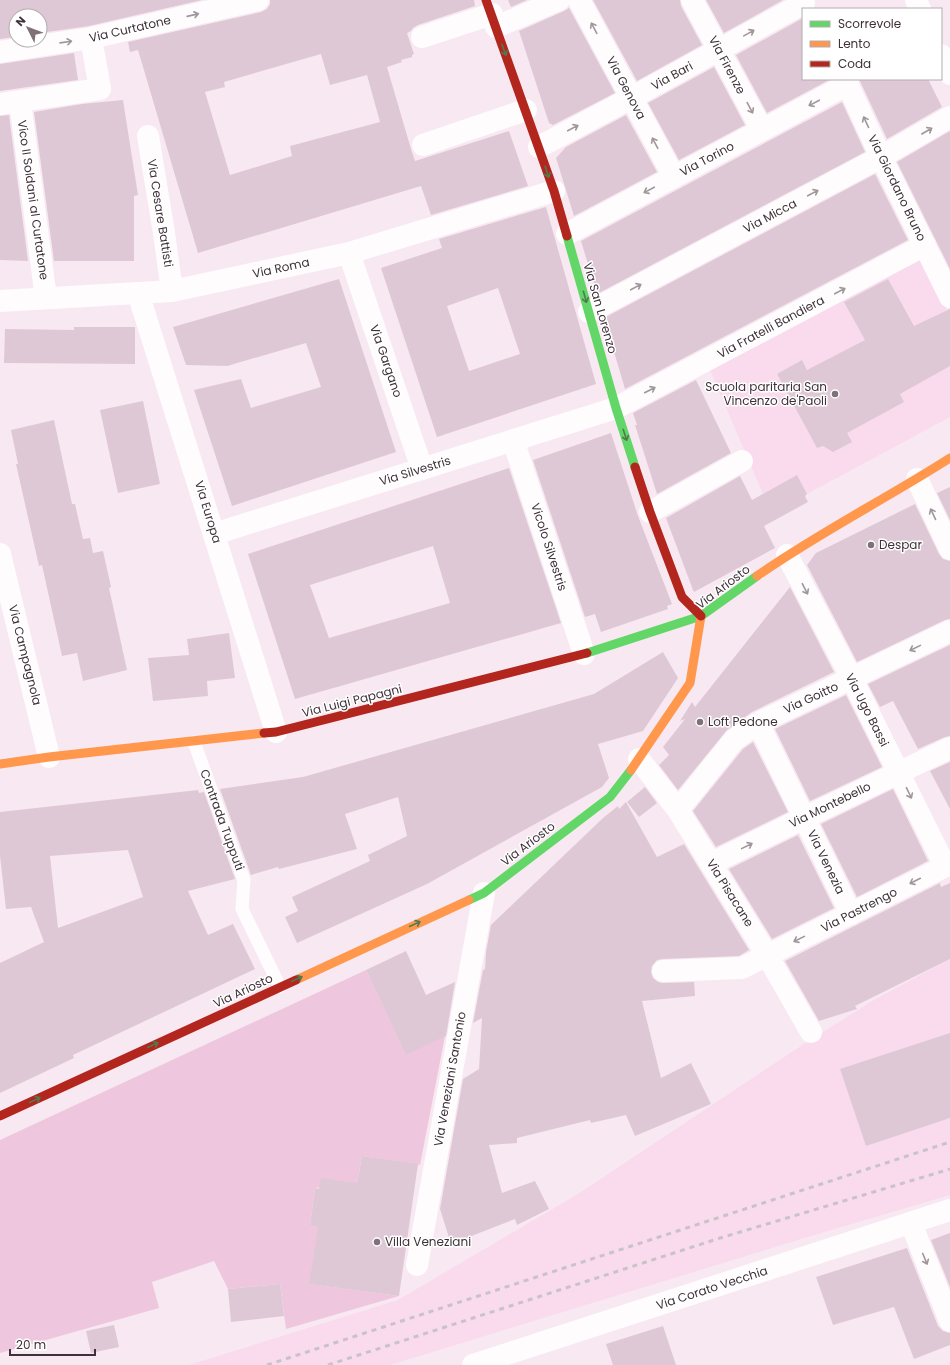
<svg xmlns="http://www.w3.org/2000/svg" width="950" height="1365" font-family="Poppins,sans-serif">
	<rect width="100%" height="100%" fill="#f8e8f1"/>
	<path fill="#f9dbed" d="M921 258 947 310 950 308V417L807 494 797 476 763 494 710 370Z
		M950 959V1195L821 1233 390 1365H189L398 1300 578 1194 807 1042 874 1000Z"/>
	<path fill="#eec7de" d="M366 970 406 1054 445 1036 420 1165 362 1156 357 1183 315 1188 310 1226 348 1231 345 1256 314 1252 310 1284 399 1296 286 1329 280 1284 228 1289 214 1261 152 1282 159 1308 0 1353V1140Z"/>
	<path fill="#dfc8d6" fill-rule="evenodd" d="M0 0H202L89 26 40 33V16H16V37L0 39Z
		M270 0H474L475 6 418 25 413 28 411 31 407 33 414 54 412 55V57L401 60 402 62 387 67 411 149 415 161 509 131 528 186 431 215 421 186 198 253 138 50 130 52 128 42 261 12 267 9 270 4ZM321 54 330 85 367 75 380 122 290 146 292 156 230 175 205 92 225 87 224 82Z
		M508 0H527L511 7Z
		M593 0H680L681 6 702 45 637 81Z
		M706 0H783L724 33Z
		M569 8 615 93 553 125 549 123 519 31 564 11Z
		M803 18V79H831L767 113 736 55Z
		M74 53 78 80 0 91V64Z
		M714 67 745 125 679 160 648 103Z
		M859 79H928L942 107 887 139Z
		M123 100 138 195 134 196V261H54L34 112 82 104Z
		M842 102 865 152 597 294 581 241Z
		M9 115 28 261 0 260V116Z
		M626 115 657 172 574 216 556 158 566 147Z
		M950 131V269L897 162Z
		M875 174 908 240 625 389 604 318Z
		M546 207 596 384 437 437 381 268 442 248 439 239ZM498 288 520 354 469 371 447 306Z
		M339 279 396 452 232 506 194 390 241 379 251 408 321 387 306 343 227 366 186 365 173 327Z
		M888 279 914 326 950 309V366L900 394 904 402 847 433 852 442 833 452 823 446 817 448 777 374 802 360 807 370 865 340 844 302Z
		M74 327H135V364L4 363 5 329 74 330Z
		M696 380 731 453 657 494 635 425H637L633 413Z
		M143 401 160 484 118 493 100 410Z
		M54 420 72 504H75L83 539 90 538 93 553 103 551 111 587 109 588 127 670 83 681 77 653 62 656 42 565 39 566 16 464H18L11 430Z
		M611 433 638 516 672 604 667 606 668 609 601 632 595 614 585 617 533 460Z
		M509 468 561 623 295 699 248 554ZM433 546 450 603 329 638 310 585Z
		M797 475 807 494 805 496 808 502 764 526 775 548 694 592 693 590 666 518 740 476 752 500Z
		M950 487V520L937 493Z
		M915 504 939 554 943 559 950 561V619L945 620 857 662 807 565 816 553Z
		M790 587 834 672 752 712 727 730 678 790 659 765 669 755 663 747 685 719 680 721 692 702 695 707Z
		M229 633 235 678 207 681 208 696 153 701 148 658 189 655 187 639Z
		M950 645V736L945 737 918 749 893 701 880 707 868 684Z
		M663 652 678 678 643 731 598 744 609 778 602 787 427 884 297 943 285 917 298 911 292 897 370 861 368 855 407 836 398 797 345 814 357 849 279 869 278 867 251 875 220 789 303 777 594 694Z
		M846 695 882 767 810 801 775 729Z
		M753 742 788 812 716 847 693 811 743 749Z
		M950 762V809L930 771Z
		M645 787 657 803 639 817 627 802Z
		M893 789 928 861 857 897 821 824Z
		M198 790 199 793 204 792 235 879 188 891 208 935 233 924 255 969 73 1055 74 1058 0 1093V963L44 942 31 907 6 909 0 856V812ZM128 850 143 897 58 928 50 856Z
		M626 802 657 857 684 844 749 950 739 956 663 959 657 960 652 966 651 972 653 978 658 982 663 983 694 982 695 996 642 1001 661 1078 691 1063 711 1104 635 1136 626 1115 591 1123 590 1120 517 1138V1143L489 1145 502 1193 535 1181 549 1209 517 1225 515 1219 451 1244 440 1209 463 1079 479 1069 482 1018 473 1023 483 970 485 969 486 952 491 925 603 818 618 806 619 809Z
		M798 835 834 908 772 939 729 869Z
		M940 883 941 887 950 883V959L855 1006 857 1009 819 1021 785 961Z
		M406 951 426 995 455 982 446 1036 406 1055 366 970Z
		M950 1033V1118L866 1146 840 1069Z
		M362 1156 418 1164 399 1296 309 1284 318 1227 310 1226 315 1188 319 1189 321 1178 357 1183Z
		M950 1233V1287L931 1240Z
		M907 1248 938 1326 943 1331 950 1333V1345L914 1359 894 1307 833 1325 816 1277Z
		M280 1284 284 1316 231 1322 228 1289Z
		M114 1325 119 1347 91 1353 86 1331Z
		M663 1326 676 1365H613L606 1344Z"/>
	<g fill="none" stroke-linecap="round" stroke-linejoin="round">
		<path stroke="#fefcfd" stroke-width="13" d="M194 742 244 880 242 909 280 987"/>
		<path stroke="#fefcfd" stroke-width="22" d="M579 0 674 177
			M692 0 762 130
			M916 0 920 9
			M496 27 559 0
			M422 37 492 14
			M0 52 91 38 258 0
			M941 55 950 74
			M845 79 881 157 950 297
			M20 102 46 298
			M0 104 100 89 91 38
			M148 136 164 233 172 291
			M423 145 526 110
			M539 147 631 98 804 3
			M567 234 848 84
			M349 253 422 469
			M138 293 276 732
			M0 301 172 291 349 253 554 191
			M589 312 881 157 950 117
			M513 440 584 654
			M917 479 950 549
			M650 512 742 461
			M214 534 616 408 925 245
			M0 554 49 757
			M787 555 852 679 945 866
			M758 723 851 914
			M639 759 678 810 767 955 811 1032
			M678 810 734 740 758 723 950 631
			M712 863 804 818 950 748
			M663 971 742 968 950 864
			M911 1223 950 1321
			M417 1265 484 893
			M473 1365 950 1210"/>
		<path stroke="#63d668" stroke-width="9" d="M567 236 616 408 635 467
			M587 653 701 616 757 576
			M469 900 484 893 610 797 631 770"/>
		<path stroke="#ff974d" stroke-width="9" d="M757 576C818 533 886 499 950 458
			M0 764 49 757 264 733
			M631 770 690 683 701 616
			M296 980 469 900"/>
		<path stroke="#b3261e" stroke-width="9" d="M486 0 554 191 567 236
			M635 467 650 512 682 597 701 616
			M264 733 276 732 587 653
			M0 1116 296 980"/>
		<path stroke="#c8c3c6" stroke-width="3" stroke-dasharray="5 5" stroke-linecap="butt" d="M267 1365 950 1142
			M328 1365 717 1239 950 1169"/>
	</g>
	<defs><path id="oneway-shaft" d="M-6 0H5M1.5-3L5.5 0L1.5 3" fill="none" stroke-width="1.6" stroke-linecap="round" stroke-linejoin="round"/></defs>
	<g stroke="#9e969b">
		<use href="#oneway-shaft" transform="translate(193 15) rotate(-13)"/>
		<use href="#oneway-shaft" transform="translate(594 28) rotate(-118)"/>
		<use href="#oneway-shaft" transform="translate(749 33) rotate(-29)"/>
		<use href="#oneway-shaft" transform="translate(66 42) rotate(-8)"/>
		<use href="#oneway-shaft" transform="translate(814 103) rotate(152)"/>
		<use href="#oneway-shaft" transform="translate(750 108) rotate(62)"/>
		<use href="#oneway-shaft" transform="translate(866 122) rotate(-115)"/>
		<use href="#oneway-shaft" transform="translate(573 128) rotate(-28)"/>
		<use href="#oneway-shaft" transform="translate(927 131) rotate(-30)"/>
		<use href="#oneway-shaft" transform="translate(655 143) rotate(-118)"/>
		<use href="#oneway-shaft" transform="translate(649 190) rotate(152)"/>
		<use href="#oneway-shaft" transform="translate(813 193) rotate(-28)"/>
		<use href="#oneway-shaft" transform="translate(636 287) rotate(-28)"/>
		<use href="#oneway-shaft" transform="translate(840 291) rotate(-28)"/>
		<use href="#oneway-shaft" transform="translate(650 390) rotate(-27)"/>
		<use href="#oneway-shaft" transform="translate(933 514) rotate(-115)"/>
		<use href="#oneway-shaft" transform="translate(805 589) rotate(63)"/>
		<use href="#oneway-shaft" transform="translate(915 648) rotate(154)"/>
		<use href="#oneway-shaft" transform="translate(909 793) rotate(64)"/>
		<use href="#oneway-shaft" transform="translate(747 846) rotate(-26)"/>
		<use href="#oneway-shaft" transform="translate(915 881) rotate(153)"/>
		<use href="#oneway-shaft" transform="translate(799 939) rotate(154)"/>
		<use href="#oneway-shaft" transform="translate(925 1259) rotate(68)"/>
	</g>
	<g stroke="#4f7b4e">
		<use href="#oneway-shaft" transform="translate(504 50) rotate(70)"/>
		<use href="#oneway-shaft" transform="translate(547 172) rotate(72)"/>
		<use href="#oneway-shaft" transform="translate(585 297) rotate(74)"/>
		<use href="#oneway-shaft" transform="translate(625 435) rotate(72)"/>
		<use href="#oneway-shaft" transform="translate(415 924) rotate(-25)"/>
		<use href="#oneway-shaft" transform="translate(297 979) rotate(-25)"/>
		<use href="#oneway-shaft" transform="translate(153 1045) rotate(-25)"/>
		<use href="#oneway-shaft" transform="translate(35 1100) rotate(-25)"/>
	</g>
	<g fill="#807179" stroke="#fff" stroke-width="1.5">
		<circle cx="835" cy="394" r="4"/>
		<circle cx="871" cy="545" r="4"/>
		<circle cx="700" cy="722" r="4"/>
		<circle cx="377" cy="1242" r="4"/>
	</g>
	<g text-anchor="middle" stroke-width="3" stroke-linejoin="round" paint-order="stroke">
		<g font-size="12" fill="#3f3139" stroke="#fff">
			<text transform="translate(130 29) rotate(-13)" y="4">Via Curtatone</text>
			<text transform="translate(727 65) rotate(62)" y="4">Via Firenze</text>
			<text transform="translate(672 76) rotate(-29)" y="4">Via Bari</text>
			<text transform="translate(626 88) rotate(62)" y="4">Via Genova</text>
			<text transform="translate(707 159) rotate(-28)" y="4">Via Torino</text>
			<text transform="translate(897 188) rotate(64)" y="4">Via Giordano Bruno</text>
			<text transform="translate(33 200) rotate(82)" y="4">Vico II Soldani al Curtatone</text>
			<text transform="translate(160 213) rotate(81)" y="4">Via Cesare Battisti</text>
			<text transform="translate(770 216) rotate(-28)" y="4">Via Micca</text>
			<text transform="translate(281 268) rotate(-12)" y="4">Via Roma</text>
			<text transform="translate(600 308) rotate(74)" y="4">Via San Lorenzo</text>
			<text transform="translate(771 327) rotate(-28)" y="4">Via Fratelli Bandiera</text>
			<text transform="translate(386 361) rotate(71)" y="4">Via Gargano</text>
			<text transform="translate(415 471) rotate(-17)" y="4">Via Silvestris</text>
			<text transform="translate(208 512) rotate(73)" y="4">Via Europa</text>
			<text transform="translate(549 547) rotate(72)" y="4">Vicolo Silvestris</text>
			<text transform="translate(723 587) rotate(-37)" y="4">Via Ariosto</text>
			<text transform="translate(25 655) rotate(76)" y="4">Via Campagnola</text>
			<text transform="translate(811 698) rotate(-25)" y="4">Via Goitto</text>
			<text transform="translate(352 701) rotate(-14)" y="4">Via Luigi Papagni</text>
			<text transform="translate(867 710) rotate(63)" y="4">Via Ugo Bassi</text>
			<text transform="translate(830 805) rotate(-26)" y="4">Via Montebello</text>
			<text transform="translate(222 820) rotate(70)" y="4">Contrada Tupputi</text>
			<text transform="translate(528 844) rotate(-37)" y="4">Via Ariosto</text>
			<text transform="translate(826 862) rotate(64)" y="4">Via Venezia</text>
			<text transform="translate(730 893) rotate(58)" y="4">Via Pisacane</text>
			<text transform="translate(859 910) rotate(-27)" y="4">Via Pastrengo</text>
			<text transform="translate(243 991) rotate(-25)" y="4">Via Ariosto</text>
			<text transform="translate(450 1079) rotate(-80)" y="4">Via Veneziani Santonio</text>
			<text transform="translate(712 1288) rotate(-18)" y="4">Via Corato Vecchia</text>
		</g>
		<g font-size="12" fill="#3f3139" stroke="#fff" text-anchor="start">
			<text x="827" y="391" text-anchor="end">Scuola paritaria San<tspan x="827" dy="14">Vincenzo de'Paoli</tspan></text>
			<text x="879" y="549">Despar</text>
			<text x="708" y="726">Loft Pedone</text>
			<text x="385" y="1246">Villa Veneziani</text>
		</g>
	</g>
	<rect x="802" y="8" width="140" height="72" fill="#ffffff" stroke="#b2adb0"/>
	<rect x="810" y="21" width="20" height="6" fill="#63d668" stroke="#b2adb0"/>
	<text x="838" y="28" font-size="12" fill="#3f3139">Scorrevole</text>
	<rect x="810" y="41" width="20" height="6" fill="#ff974d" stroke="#b2adb0"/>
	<text x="838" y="48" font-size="12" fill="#3f3139">Lento</text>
	<rect x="810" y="61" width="20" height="6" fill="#b3261e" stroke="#b2adb0"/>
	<text x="838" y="68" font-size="12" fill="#3f3139">Coda</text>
	<g transform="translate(28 28) rotate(312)"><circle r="19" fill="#ffffff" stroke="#b2adb0"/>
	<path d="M0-3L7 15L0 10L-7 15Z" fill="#807179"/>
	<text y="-6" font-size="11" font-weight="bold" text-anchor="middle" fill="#3f3139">N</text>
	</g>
	<path d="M10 1349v6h85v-6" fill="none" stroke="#3f3139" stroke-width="2"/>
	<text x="16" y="1349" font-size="12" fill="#3f3139" stroke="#ffffff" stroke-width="3" paint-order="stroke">20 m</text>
</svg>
